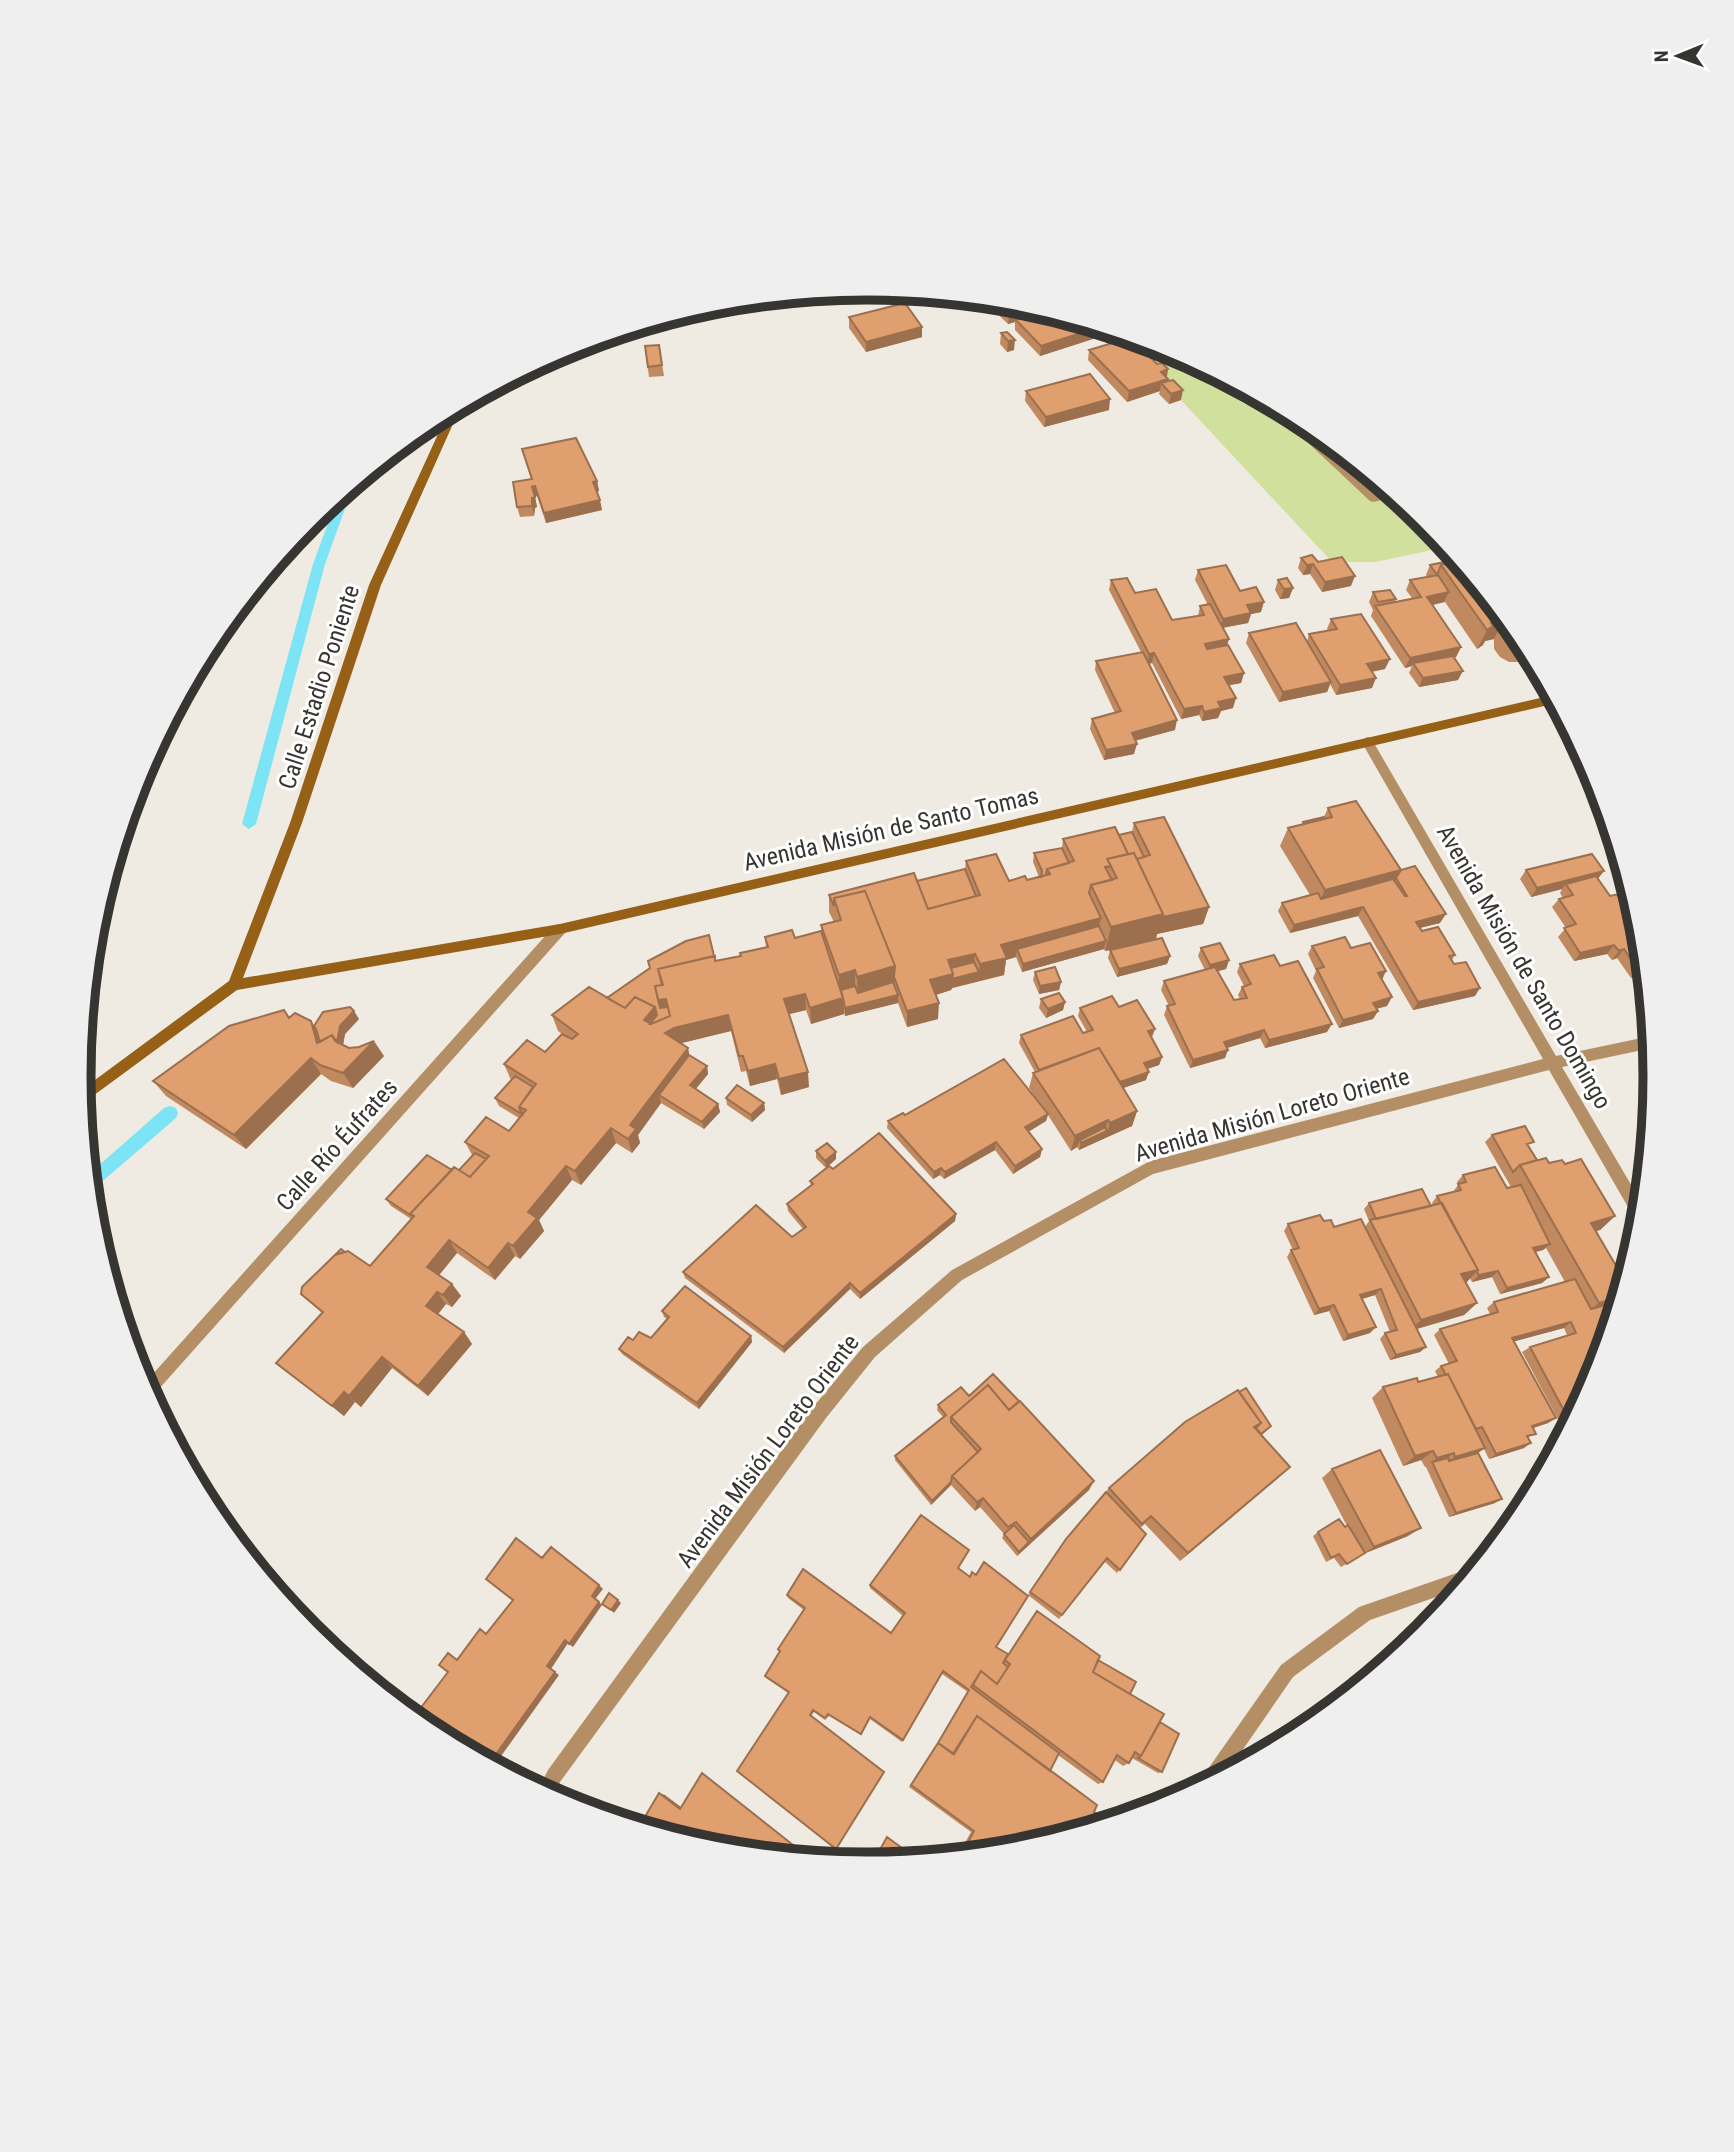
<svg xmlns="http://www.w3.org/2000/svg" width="1734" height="2152" font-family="'Roboto Condensed',sans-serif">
	<rect width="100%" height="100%" fill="#efebe2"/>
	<path fill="#d1e09c" d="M1111 330 1169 348 1305 421 1425 519 1447 547 1375 562H1332L1167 385Z"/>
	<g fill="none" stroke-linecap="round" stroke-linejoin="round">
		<path fill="#7ce4f4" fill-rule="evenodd" d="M350 486 352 489 325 564 256 824 249 829 242 824 313 564 338 496Z
			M170 1106 176 1108 178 1113 176 1118 90 1192 88 1175 164 1108Z"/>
		<path fill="#b48f66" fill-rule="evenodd" d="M1270 402 1286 410 1376 495 1390 490 1396 496 1374 502 1370 501 1269 406Z"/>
		<path fill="#b48f66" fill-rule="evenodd" d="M1367 737 1371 738 1556 1056 1651 1036 1652 1048 1562 1067 1643 1205 1641 1223 1636 1221 1549 1070 1153 1174 962 1280 875 1357 826 1418 560 1782 553 1798 538 1790 548 1770 814 1406 863 1347 952 1270 1150 1161 1543 1059 1361 741Z
			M560 924 565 925 567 929 565 933 150 1399 143 1385 555 925Z
			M1471 1568 1477 1570 1462 1588 1370 1620 1293 1677 1226 1774 1202 1787 1200 1782 1203 1776 1281 1665 1359 1607Z"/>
		<path fill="#966116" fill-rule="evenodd" d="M460 404 461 406 381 585 302 823 243 978 560 924 1553 695 1557 703 560 934 237 990 82 1104 80 1091 229 981 290 823 369 585 449 410Z"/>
	</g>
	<path fill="#c0895f" d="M987 300 1021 303 1125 334 1124 339 1154 357 1153 361 1157 364 1168 369 1167 377 1168 381 1181 400 1169 404 1159 394 1160 391 1127 402 1088 360 1089 350 1108 344 1099 335V337L1040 356 1015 330V322L1008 324 986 303Z
		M849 317 922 327V337L866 352 849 328Z
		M1007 332 1014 350 1007 352 1000 344 1001 333Z
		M659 345 664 376 649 377 645 346Z
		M1026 391 1109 410 1044 427 1025 401Z
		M522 449 597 481 599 491 597 492 602 510 546 523 537 496 535 497 537 507 535 508 534 516 520 517 517 507 531 479Z
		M1301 558 1318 562 1351 586 1322 592 1310 574 1303 575 1298 568Z
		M1449 561 1523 638 1536 664 1526 666 1521 663V662H1509L1500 657 1494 649V639L1485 641 1483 645 1477 649 1445 602 1433 605 1461 647 1456 657 1454 658 1458 680 1419 687 1409 673 1412 666 1405 668 1371 616 1373 610 1369 602 1373 592 1396 599 1395 602 1412 598 1406 590 1410 580 1427 577 1426 575 1430 565Z
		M1198 570 1240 591 1261 612 1251 614 1248 623 1223 628 1228 645 1244 673 1241 683 1228 685 1233 708 1221 711 1218 718 1202 721 1199 715 1181 719 1152 663 1149 664 1175 730 1135 741 1134 754 1104 760 1090 729 1092 719 1115 713 1095 670 1096 661 1141 652 1109 590 1111 580 1135 593 1172 620 1198 616 1200 606 1208 605 1195 580Z
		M1278 580 1293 588 1289 598 1280 599 1275 590Z
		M1331 619 1385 669 1372 672V688L1336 695 1330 684 1327 692 1279 702 1246 643 1249 633 1307 642 1309 634 1328 631 1327 629Z
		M1328 808 1401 870 1440 923 1420 928 1422 931 1455 955 1452 960 1475 996 1413 1010 1358 916 1290 933 1278 911 1282 903 1310 895 1280 846 1288 828 1302 824 1303 822 1324 817Z
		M1134 823 1209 907 1203 924 1157 934 1156 939 1112 949 1170 956 1167 964 1117 977 1108 958 1110 950 1105 951 1104 949 1022 972 1016 957 1006 960 1004 975 952 988 951 990 936 995 938 1019 907 1027 898 1003 845 1016 844 1013V1014L811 1024 806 1010 789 1014 809 1087 781 1095 777 1079 750 1086 746 1071 741 1072 731 1031 680 1043 688 1048 689 1055 707 1066 708 1074 696 1089 718 1104 720 1112 704 1129 661 1103 638 1135 640 1143 632 1153 616 1143 581 1185 572 1180 539 1220 544 1231 520 1259 515 1256 495 1280 457 1253 439 1275 452 1284 461 1296 452 1307 446 1304 438 1314 464 1332 472 1344 428 1396 392 1368 361 1407 355 1402 344 1416 276 1363 322 1313 300 1294 345 1252 370 1266 411 1219 391 1206 386 1199 452 1170H459L472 1155 465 1142 509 1131 519 1118 499 1106 495 1098 511 1080 504 1064 545 1052 562 1034 558 1031 552 1015 715 961 741 956 766 947 765 937 795 938 822 933 821 925 834 922 829 912V895L917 881 965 869 966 861 1009 881 1027 880 1039 877 1033 862 1034 853 1062 848 1063 839 1119 835 1132 832Z
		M1526 870 1598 879 1645 974 1631 978 1617 958 1612 960 1607 954 1574 961 1558 937 1566 928 1552 907 1559 899 1563 898 1560 893 1562 889 1531 897 1520 879Z
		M1312 946 1351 948 1382 980 1387 1006 1376 1009 1378 1011 1373 1019 1339 1028 1313 978 1316 971 1308 954Z
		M1201 948 1229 960 1226 969 1218 971 1234 1000 1240 999 1238 995 1242 987 1244 986 1237 972 1240 964 1280 966 1327 1032 1265 1048 1260 1038 1227 1048 1225 1058 1190 1068 1164 1015 1167 1006H1169L1161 990 1164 981 1205 970 1198 956Z
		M1035 972 1061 982 1059 990 1039 994 1033 980Z
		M1041 999 1065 1002 1063 1010 1046 1018 1039 1008Z
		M1119 1007 1152 1037 1162 1057 1159 1065 1147 1069 1146 1080 1123 1088 1137 1111 1132 1126 1079 1150 1077 1147 1071 1151 1048 1115 1046 1121 1028 1132 1042 1149 1040 1157 1013 1174 995 1150 944 1179 940 1175 933 1179 887 1128 888 1121 905 1115 1039 1103 1029 1088 1033 1073 1035 1072 1019 1043 1021 1035 1083 1033 1087 1032 1078 1016 1080 1008Z
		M359 1019 345 1034 343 1045 349 1048 384 1056 353 1088 331 1081 321 1074 246 1149 166 1096 153 1081 311 1021 314 1026Z
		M726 1098 764 1103 765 1110 752 1122 727 1105Z
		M1492 1135 1529 1147 1537 1160 1549 1163 1565 1164 1615 1216 1600 1230 1596 1231 1615 1264 1571 1422 1561 1425 1522 1352 1530 1347 1567 1335 1564 1328 1514 1341 1556 1418 1548 1423 1533 1428 1524 1448 1489 1459 1484 1449 1478 1453 1495 1503 1449 1517 1426 1467H1425L1421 1460 1403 1466 1372 1398 1383 1387 1418 1382 1438 1377 1435 1371 1441 1366 1449 1364 1434 1335 1440 1329 1490 1314 1487 1308 1494 1302 1565 1282 1546 1248 1543 1250 1536 1252 1549 1277 1542 1283 1500 1294 1492 1277 1472 1282 1470 1278 1466 1282 1477 1303 1464 1315 1417 1329 1426 1347 1420 1352 1390 1360 1380 1339 1385 1333 1390 1332 1375 1295 1362 1299 1370 1333 1343 1341 1329 1311 1314 1315 1287 1257 1291 1250H1293L1284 1231 1288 1224 1324 1221 1334 1227H1365L1369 1221 1364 1209 1369 1203 1433 1205 1432 1203 1437 1196 1453 1192 1458 1185 1457 1182 1463 1175 1507 1188 1511 1187 1485 1142Z
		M816 1151 836 1152V1159L826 1168 816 1158Z
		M833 1169 956 1214 955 1221 860 1299 850 1289 784 1353 685 1278 683 1272 792 1237 803 1229 788 1211 787 1204 811 1186 810 1181Z
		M662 1311 751 1336 752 1342 699 1409 622 1354 619 1349 633 1340 651 1338 667 1319 664 1317Z
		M969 1396 1089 1490 1017 1556 1002 1538 1004 1534 980 1507 975 1511 951 1485 931 1505 895 1460V1456L943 1417 937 1410 938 1405Z
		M1271 1426 1262 1435 1280 1476 1180 1561 1145 1524 1140 1528 1146 1534 1117 1573 1105 1562 1059 1619 1028 1595 1066 1539 1109 1488Z
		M1332 1469 1408 1536 1363 1554 1341 1567 1334 1558 1326 1562 1313 1536 1318 1532 1347 1526 1322 1478Z
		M969 1550 958 1568 997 1647 1008 1654 1037 1611 1098 1660 1130 1694 1160 1722 1162 1772 1158 1773 1132 1758 1129 1763 1123 1766 1115 1760 1103 1782 1098 1784 1058 1755 1050 1771 1020 1849 958 1855 971 1832 909 1787 938 1743 968 1692 942 1674 902 1742 870 1719 861 1735 829 1716 825 1720 814 1712 811 1716 836 1850 788 1693 766 1678 765 1676 780 1652 778 1649 804 1610 788 1598 787 1595 891 1633 903 1616 870 1588V1585Z"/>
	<path fill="#9c6f4e" d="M1033 306 1049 311 1016 320 1015 322 1008 324 1009 314Z
		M922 327V337L866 352V342Z
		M1099 327H1100L1099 337 1040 356 1041 346Z
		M1117 332 1125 334 1124 340 1109 345 1110 334Z
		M1015 340 1014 350 1007 352 1008 341Z
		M1168 369 1166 380 1168 379 1166 388 1161 383 1160 391 1127 402 1129 391 1161 372Z
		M1183 390 1181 400 1169 404 1171 394Z
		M1110 399 1109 410 1044 427 1046 417Z
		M597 481 599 491 595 492 593 482Z
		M535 486 537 496 534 497 532 487Z
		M535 497 537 507 535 508 534 516 532 506V498Z
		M600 500 602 510 546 523 544 513Z
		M1313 564 1310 574 1303 575 1307 565Z
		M1355 576 1351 586 1322 592 1325 582Z
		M1293 588 1289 598 1280 599 1284 589Z
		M1449 592 1444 602 1423 607 1427 597Z
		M1264 602 1261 612 1251 614 1248 623 1220 628 1223 619 1247 605Z
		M1504 619 1494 639 1485 641 1483 645 1477 649 1491 623Z
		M1229 639 1226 649 1202 654 1205 644Z
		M1461 647 1456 657 1415 666 1413 663 1412 666 1405 668 1410 658Z
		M1154 653 1152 663 1147 664 1149 654Z
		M1531 656H1532L1536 664 1526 666Z
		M1390 659 1385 669 1363 673 1367 664Z
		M1463 671 1458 680 1419 687 1423 678Z
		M1244 673 1241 683 1221 687 1224 677Z
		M1376 678 1372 688 1336 695 1340 685Z
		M1331 682 1327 692 1279 702 1283 692Z
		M1236 698 1233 708 1221 711 1218 718 1202 721 1204 712 1218 702Z
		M1202 706 1199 715 1181 719 1184 709Z
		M1177 720 1175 730 1129 742 1132 733Z
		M1137 744 1134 754 1104 760 1106 750Z
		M1401 870 1391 888 1317 907 1325 890Z
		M1604 871 1597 880 1566 884 1562 889 1531 897 1537 888Z
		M1209 907 1203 924 1157 934 1156 939 1105 951 1111 927 1163 914Z
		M1363 907 1358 916 1290 933 1294 925Z
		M1446 914 1440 923 1411 930 1416 922Z
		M1101 918 1097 935 1017 949 1016 957 1006 960 1004 975 952 988 951 990 929 997 930 980 948 960 975 954 973 971 979 972 980 964 1001 945Z
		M1106 941 1104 949 1022 972 1023 964Z
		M1614 945 1607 954 1574 961 1580 953Z
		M1624 949 1617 958 1612 960 1619 951Z
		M1170 956 1167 964 1117 977 1119 969Z
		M1229 960 1226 969 1207 974 1210 965Z
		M895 966 894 990 858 1001 857 977Z
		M1645 968V974L1631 978 1638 970Z
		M855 970V994L839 999V975Z
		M1386 971 1382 980 1378 973Z
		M1061 982 1059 990 1039 994 1040 986Z
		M1480 988 1475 996 1413 1010 1418 1002Z
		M664 993 670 1015 662 1016 658 1000Z
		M805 994 806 1010 786 1015 784 999Z
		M898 995V1003L845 1016V1008Z
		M1392 997 1387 1006 1368 1011 1373 1003Z
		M843 998 844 1014 811 1024 810 1008Z
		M1065 1002 1063 1010 1046 1018 1048 1009Z
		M939 1003 938 1019 907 1027V1011Z
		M655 1007 659 1023 652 1031 644 1020Z
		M354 1011 359 1019 345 1034 342 1051 317 1043 311 1021 322 1037 340 1026Z
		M1378 1011 1373 1019 1339 1028 1343 1020Z
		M728 1015 731 1031 678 1044 653 1032Z
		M1332 1024 1327 1032 1265 1048 1269 1040Z
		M1155 1029 1152 1037 1145 1039 1148 1031Z
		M1264 1030 1260 1038 1220 1050 1224 1042Z
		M374 1041 384 1056 353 1088 343 1073Z
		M688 1048 691 1063 659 1095 661 1103 638 1135 640 1143 632 1153 628 1139 630 1125Z
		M1228 1050 1225 1058 1190 1068 1193 1060Z
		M1162 1057 1159 1065 1141 1071 1144 1063Z
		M311 1058 321 1074 246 1149 234 1135Z
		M775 1064 777 1079 750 1086 748 1071Z
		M707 1066 708 1074 692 1093 690 1085Z
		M808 1072 809 1087 781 1095 779 1079Z
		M1149 1072 1146 1080 1112 1092 1115 1084Z
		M764 1103 765 1110 752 1122 751 1115Z
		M718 1104 720 1112 704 1129 702 1122Z
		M1137 1111 1132 1126 1105 1138 1110 1123Z
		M1048 1114 1046 1121 1023 1135 1025 1127Z
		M1108 1120 1104 1133 1107 1131 1105 1138 1079 1150 1081 1143 1080 1140 1077 1147 1071 1151 1075 1136Z
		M611 1128 616 1143 581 1185 575 1171Z
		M996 1142 995 1150 944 1179 945 1172Z
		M1042 1149 1040 1157 1013 1174 1015 1166Z
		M836 1152V1159L826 1168 825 1161Z
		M566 1166 572 1180 539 1220 544 1231 520 1259 513 1246 528 1212Z
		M941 1168 940 1175 933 1179 934 1172Z
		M956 1214 955 1221 860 1299V1293Z
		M1615 1216 1600 1230 1576 1236 1591 1223Z
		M449 1240 457 1253 436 1279 427 1267Z
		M508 1243 515 1256 495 1280 488 1268Z
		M1550 1244 1543 1250 1526 1254 1533 1248Z
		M1478 1270 1466 1283 1461 1274Z
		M1498 1271 1492 1277 1472 1282 1479 1275Z
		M1549 1277 1542 1283 1500 1294 1507 1288Z
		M850 1283V1289L784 1353 783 1347Z
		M452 1284 461 1296 452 1307 443 1295Z
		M1381 1289 1375 1295 1355 1301 1360 1295Z
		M437 1292 446 1304 435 1318 426 1306Z
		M1620 1297 1617 1305 1584 1315 1599 1303Z
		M1477 1303 1464 1315 1409 1331 1421 1320Z
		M1334 1305 1329 1311 1314 1315 1319 1309Z
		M1571 1322 1564 1328 1505 1344 1512 1338Z
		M1376 1327 1370 1333 1343 1341 1348 1335Z
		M464 1332 472 1344 428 1396 418 1386Z
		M751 1336 752 1342 699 1409 697 1403Z
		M1426 1347 1420 1352 1390 1360 1396 1355Z
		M382 1357 392 1368 361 1407 349 1396Z
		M344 1392 355 1402 344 1416 332 1406Z
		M1556 1418 1548 1423 1524 1431 1532 1426Z
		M1573 1419 1571 1422 1561 1425 1569 1420Z
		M1531 1443 1524 1448 1489 1459 1496 1454Z
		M1485 1448 1472 1457 1442 1466 1455 1457Z
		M1433 1451 1421 1460 1403 1466 1415 1456Z
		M1454 1453 1441 1462H1432L1425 1467 1437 1458Z
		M1290 1467 1280 1476 1180 1561 1188 1553Z
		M1094 1481 1089 1490 1017 1556 1019 1552 1029 1542 1031 1539Z
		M951 1482V1485L931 1505 932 1501Z
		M983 1498 980 1507 975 1511 977 1502Z
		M1502 1499 1495 1503 1449 1517 1456 1513Z
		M1421 1528 1408 1536 1363 1554 1341 1567 1374 1547Z
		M599 1585 603 1589 595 1599 592 1596Z
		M618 1600 621 1603 614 1613 611 1610Z
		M599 1602 602 1605 573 1647 569 1644Z
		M565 1640 568 1643 551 1669 547 1666Z
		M555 1672 559 1675 494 1766 489 1764Z
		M702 1773 804 1853 801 1858H799Z
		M659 1793 665 1795 685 1810 680 1809Z"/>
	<path fill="#df9f6f" stroke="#9c6f4e" stroke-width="2" d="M995 300 1021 303 1033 306 1009 314Z
		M905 303 922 327 866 342 849 317Z
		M1045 310 1099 327 1041 346 1016 320Z
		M1105 328 1117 332 1110 334Z
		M1007 332 1015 340 1008 341 1001 333Z
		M1132 337 1154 357 1151 358 1157 364 1162 363 1168 369 1161 372 1168 379 1129 391 1089 350Z
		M659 345 662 365 648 367 645 346Z
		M1090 374 1110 399 1046 417 1026 391Z
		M1173 380 1183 390 1171 394 1161 383Z
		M576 438 597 481 593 482 600 500 544 513 535 486 532 487 535 497 532 498V506L517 507 513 482 532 479 522 449Z
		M1312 555 1318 562 1342 557 1355 576 1325 582 1313 564 1307 565 1301 558Z
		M1449 561 1451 563 1441 565 1437 575 1430 565Z
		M1460 561 1523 638 1525 642 1519 643 1510 638 1504 630V619L1491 623 1493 626 1487 630 1441 565Z
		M1226 565 1240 591 1256 587 1264 602 1247 605 1251 613 1223 619 1198 570Z
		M1438 575 1449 592 1427 597 1461 647 1410 658 1375 606 1421 597 1410 580Z
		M1127 578 1135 593 1156 589 1172 620 1204 615 1200 606 1210 604 1229 639 1205 644 1207 649 1228 645 1244 673 1224 677 1236 698 1218 702 1221 708 1204 712 1202 706 1184 709 1154 653 1149 654 1111 580Z
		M1287 578 1293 588 1284 589 1278 580Z
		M1390 590 1396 599 1378 602 1373 592Z
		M1361 614 1390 659 1367 664 1376 678 1340 685 1309 634 1337 629 1331 619Z
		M1296 623 1331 682 1283 692 1249 633Z
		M1143 652 1177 720 1132 733 1137 744 1106 750 1092 719 1121 711 1096 661Z
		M1453 656 1463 671 1423 678 1413 663Z
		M1356 801 1401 870 1325 890 1288 828 1332 817 1328 808Z
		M1164 817 1209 907 1163 917V914L1137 859 1150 855 1134 823Z
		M1324 817V819L1304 824 1303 822Z
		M1115 827 1128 854 1107 859 1111 866 1105 867 1112 880 1091 885 1089 893 1101 918 1001 945 1007 958 980 964 975 954 948 960 953 974 930 980 939 1003 907 1011 894 977 895 966 865 891 834 898V906L829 895 914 873 928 909 980 895 966 861 996 854 1009 881 1025 876 1027 880 1050 874 1047 869 1074 861 1063 839Z
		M1132 832 1144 857 1137 859 1134 853 1128 854 1119 835Z
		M1062 848 1069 863 1047 869 1046 875 1041 877 1042 871 1034 853Z
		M1134 853 1163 914 1111 927 1091 885 1117 878 1107 859Z
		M1592 854 1604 871 1537 888 1526 870Z
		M1415 866 1446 914 1416 922 1422 931 1438 927 1455 955 1449 956 1454 964 1466 962 1480 988 1418 1002 1363 907 1294 925 1282 903 1318 893 1321 899 1393 879 1405 896H1407L1396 878 1401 870Z
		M965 869 976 896 928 909 917 881Z
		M1596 876 1610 896 1619 894 1640 925 1645 968 1638 970 1624 949 1619 951 1614 945 1580 953 1564 928 1576 924 1559 899 1573 895 1566 884Z
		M865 891 895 966 857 977 855 970 839 975 821 925 841 920 834 898Z
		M1099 926 1106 941 1023 964 1017 949Z
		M792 930 795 938 821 931 843 998 810 1008 805 994 784 999 808 1072 779 1079 775 1064 748 1071 743 1056H739L728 1015 674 1028 665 1033 688 1048 630 1125 636 1129 628 1139 611 1128 575 1171 566 1166 528 1212 537 1218 513 1246 508 1243 488 1268 449 1240 427 1267 452 1284 443 1295 437 1292 426 1306 464 1332 418 1386 382 1357 349 1396 344 1392 332 1406 276 1363 323 1312 301 1294 302 1287 335 1255 348 1251 370 1266 414 1216 410 1214 454 1167 470 1177 489 1156 465 1142 486 1117 509 1131 526 1110 519 1107 536 1084 504 1064 527 1040 545 1052 562 1034 572 1039 578 1034 552 1015 589 987 625 1008 635 997 655 1007 644 1020 651 1024 670 1016 666 999 658 1000 655 986 663 985 658 969 715 956V961L741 956 740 953 768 947 765 937Z
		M709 935 714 956 658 969 662 985 655 986 660 1008 668 1007 670 1016 651 1024H650L657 1015 655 1007 635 997 625 1008 607 998 650 968 648 961 686 941Z
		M1345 937 1351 948 1370 943 1386 971 1378 973 1392 997 1373 1003 1378 1011 1343 1020 1317 969 1324 967 1312 946Z
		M1162 938 1170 956 1119 969 1110 950Z
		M1220 943 1229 960 1210 965 1201 948Z
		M1274 955 1280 966 1298 961 1332 1024 1269 1040 1264 1030 1224 1042 1228 1050 1193 1060 1167 1006 1175 1004 1164 981 1215 967 1234 1000 1247 998 1242 987 1251 984 1240 964Z
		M974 962 979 972 952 979 953 974 951 968Z
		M1055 967 1061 982 1040 986 1035 972Z
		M893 982 898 995 845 1008 843 998 841 990 855 986 858 993Z
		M1059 993 1065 1002 1048 1009 1041 999Z
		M1112 996 1119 1007 1137 1000 1155 1029 1148 1031 1162 1057 1144 1063 1149 1072 1120 1082 1099 1048 1039 1070 1021 1035 1073 1016 1083 1033 1093 1030 1080 1008Z
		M350 1007 354 1011 340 1026 337 1042 332 1035 320 1042 316 1029 314 1026 323 1012Z
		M284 1010 289 1018 295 1013 311 1021 317 1043 332 1035 335 1041 349 1048 359 1047 374 1041 343 1073 320 1065 311 1058 234 1135 153 1081 229 1026Z
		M1099 1048 1137 1111 1110 1123 1108 1120 1075 1136 1033 1073Z
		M689 1055 707 1066 690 1085 718 1104 702 1122 659 1095Z
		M1004 1059 1048 1114 1025 1127 1042 1149 1015 1166 996 1142 945 1172 941 1168 934 1172 888 1121 903 1113 905 1115Z
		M515 1076 533 1087 519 1107 522 1114 495 1098Z
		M737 1085 764 1103 751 1115 726 1098Z
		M1525 1126 1534 1142 1527 1144 1537 1160 1520 1165 1513 1172 1492 1135Z
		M1105 1127 1107 1131 1081 1143 1080 1140Z
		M879 1133 956 1214 860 1293 850 1283 783 1347 683 1272 756 1205 792 1237 806 1227 787 1204 813 1184 810 1181 829 1166 833 1169Z
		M827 1143 836 1152 825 1161 816 1151Z
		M475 1153 486 1159 470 1177 459 1170Z
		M427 1155 452 1170 410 1214 412 1216 386 1199Z
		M1546 1158 1549 1163 1562 1160 1565 1164 1581 1159 1615 1216 1591 1223 1615 1264 1631 1259 1620 1297 1599 1303 1520 1165Z
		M1495 1167 1507 1188 1521 1185 1550 1244 1533 1248 1549 1277 1507 1288 1498 1271 1479 1275 1477 1272 1478 1270 1437 1196 1461 1190 1458 1184 1466 1182 1463 1175Z
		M1422 1189 1431 1206 1376 1219 1369 1203Z
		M1442 1203 1478 1270 1461 1274 1477 1303 1421 1320 1370 1220Z
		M1320 1215 1324 1221 1331 1220 1334 1227 1361 1219 1426 1347 1396 1355 1385 1333 1397 1330 1381 1289 1360 1295 1376 1327 1348 1335 1334 1305 1319 1309 1291 1250 1299 1248 1288 1224Z
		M341 1249 345 1252 335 1255Z
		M1575 1279 1591 1309 1619 1301 1595 1378 1573 1419 1569 1420 1530 1347 1576 1333 1571 1322 1512 1338 1556 1418 1532 1426 1536 1434 1527 1436 1531 1443 1496 1454 1482 1427 1476 1429 1448 1374 1446 1375 1441 1366 1457 1361 1440 1329 1498 1312 1494 1302Z
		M685 1286 751 1336 697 1403 619 1349 628 1337 633 1340 639 1332 651 1338 669 1317 662 1311Z
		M993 1374 1019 1401 1009 1410 988 1385 951 1417V1422L978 1452 952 1476 951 1482 932 1501 895 1456 946 1415 938 1405 961 1387 969 1396Z
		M1448 1374 1485 1448 1455 1457 1454 1453 1437 1458 1433 1451 1415 1456 1383 1387 1417 1378 1418 1382Z
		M988 1385 1009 1410 1020 1401 1094 1481 1031 1539 1016 1522 1008 1527 983 1498 977 1502 952 1476 981 1449 951 1417Z
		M1246 1388 1271 1426 1261 1434 1256 1428 1261 1423 1239 1392Z
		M1238 1390 1261 1423 1254 1427 1290 1467 1188 1553 1151 1516 1142 1524 1109 1488 1185 1422Z
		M1380 1450 1421 1528 1374 1547 1332 1469Z
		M1478 1453 1502 1499 1456 1513 1432 1462 1448 1458 1449 1461Z
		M1106 1492 1146 1534 1120 1570 1107 1558 1062 1615 1030 1592 1066 1539Z
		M921 1515 969 1550 958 1568 970 1577 972 1572 976 1575 984 1562 1028 1596 996 1647 1008 1654 1003 1663 1008 1667 997 1684 981 1671 971 1687 1059 1753 1050 1771 977 1716 953 1754 938 1743 969 1690 943 1671 903 1740 870 1717 861 1734 828 1714 825 1718 813 1710 810 1715 884 1772 836 1849 737 1771 789 1692 765 1676 780 1651 778 1649 805 1608 787 1595 803 1569 891 1633 905 1613 870 1585Z
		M1339 1519 1345 1527 1348 1525 1365 1553 1347 1564 1339 1554 1331 1558 1318 1532Z
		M1014 1525 1029 1542 1019 1552 1004 1534Z
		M516 1538 542 1558 551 1547 599 1585 592 1596 599 1602 569 1644 565 1640 547 1666 555 1672 489 1764 429 1731 411 1717 413 1718 448 1672 439 1665 448 1653 457 1660 480 1629 486 1634 513 1600 486 1579Z
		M609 1593 618 1600 611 1610 602 1604Z
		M1037 1611 1100 1656 1093 1672 1164 1714 1141 1756 1135 1752 1129 1763 1117 1755 1103 1782 973 1685 981 1671 997 1684 1010 1664 1005 1660Z
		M1098 1660 1136 1682 1130 1694 1093 1672Z
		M977 1716 1097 1805 1094 1812 1109 1822 1020 1849 961 1855 974 1831 911 1785 938 1743 954 1754Z
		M1160 1722 1179 1734 1162 1772 1138 1758 1141 1756Z
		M702 1773 802 1852 799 1858 713 1849 639 1827 659 1793 680 1809Z
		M887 1837 917 1859 872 1864Z"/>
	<g text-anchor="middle" stroke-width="6" stroke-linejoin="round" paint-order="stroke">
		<g font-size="24" fill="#363531" stroke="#fff">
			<text transform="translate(319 687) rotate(-72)" y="8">Calle Estadio Poniente</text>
			<text transform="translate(891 829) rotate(-13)" y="8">Avenida Misión de Santo Tomas</text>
			<text transform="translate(1524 967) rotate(60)" y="8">Avenida Misión de Santo Domingo</text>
			<text transform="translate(1272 1115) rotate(-16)" y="8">Avenida Misión Loreto Oriente</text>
			<text transform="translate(337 1145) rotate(-48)" y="8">Calle Río Éufrates</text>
			<text transform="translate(768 1451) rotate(-53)" y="8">Avenida Misión Loreto Oriente</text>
		</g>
	</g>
	<path d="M0 0H1734V2152H0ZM91 1076a776 776 0 1 1 1552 0a776 776 0 1 1-1552 0Z" fill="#efefef" fill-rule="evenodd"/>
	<path fill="none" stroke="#363531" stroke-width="9" d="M91 1076a776 776 0 1 1 1552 0a776 776 0 1 1-1552 0Z"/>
	<g transform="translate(1678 56) rotate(269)" stroke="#ffffff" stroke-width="5" paint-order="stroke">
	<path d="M0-5L12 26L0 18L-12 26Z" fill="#363531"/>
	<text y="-10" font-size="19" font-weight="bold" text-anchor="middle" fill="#363531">N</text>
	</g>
</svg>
